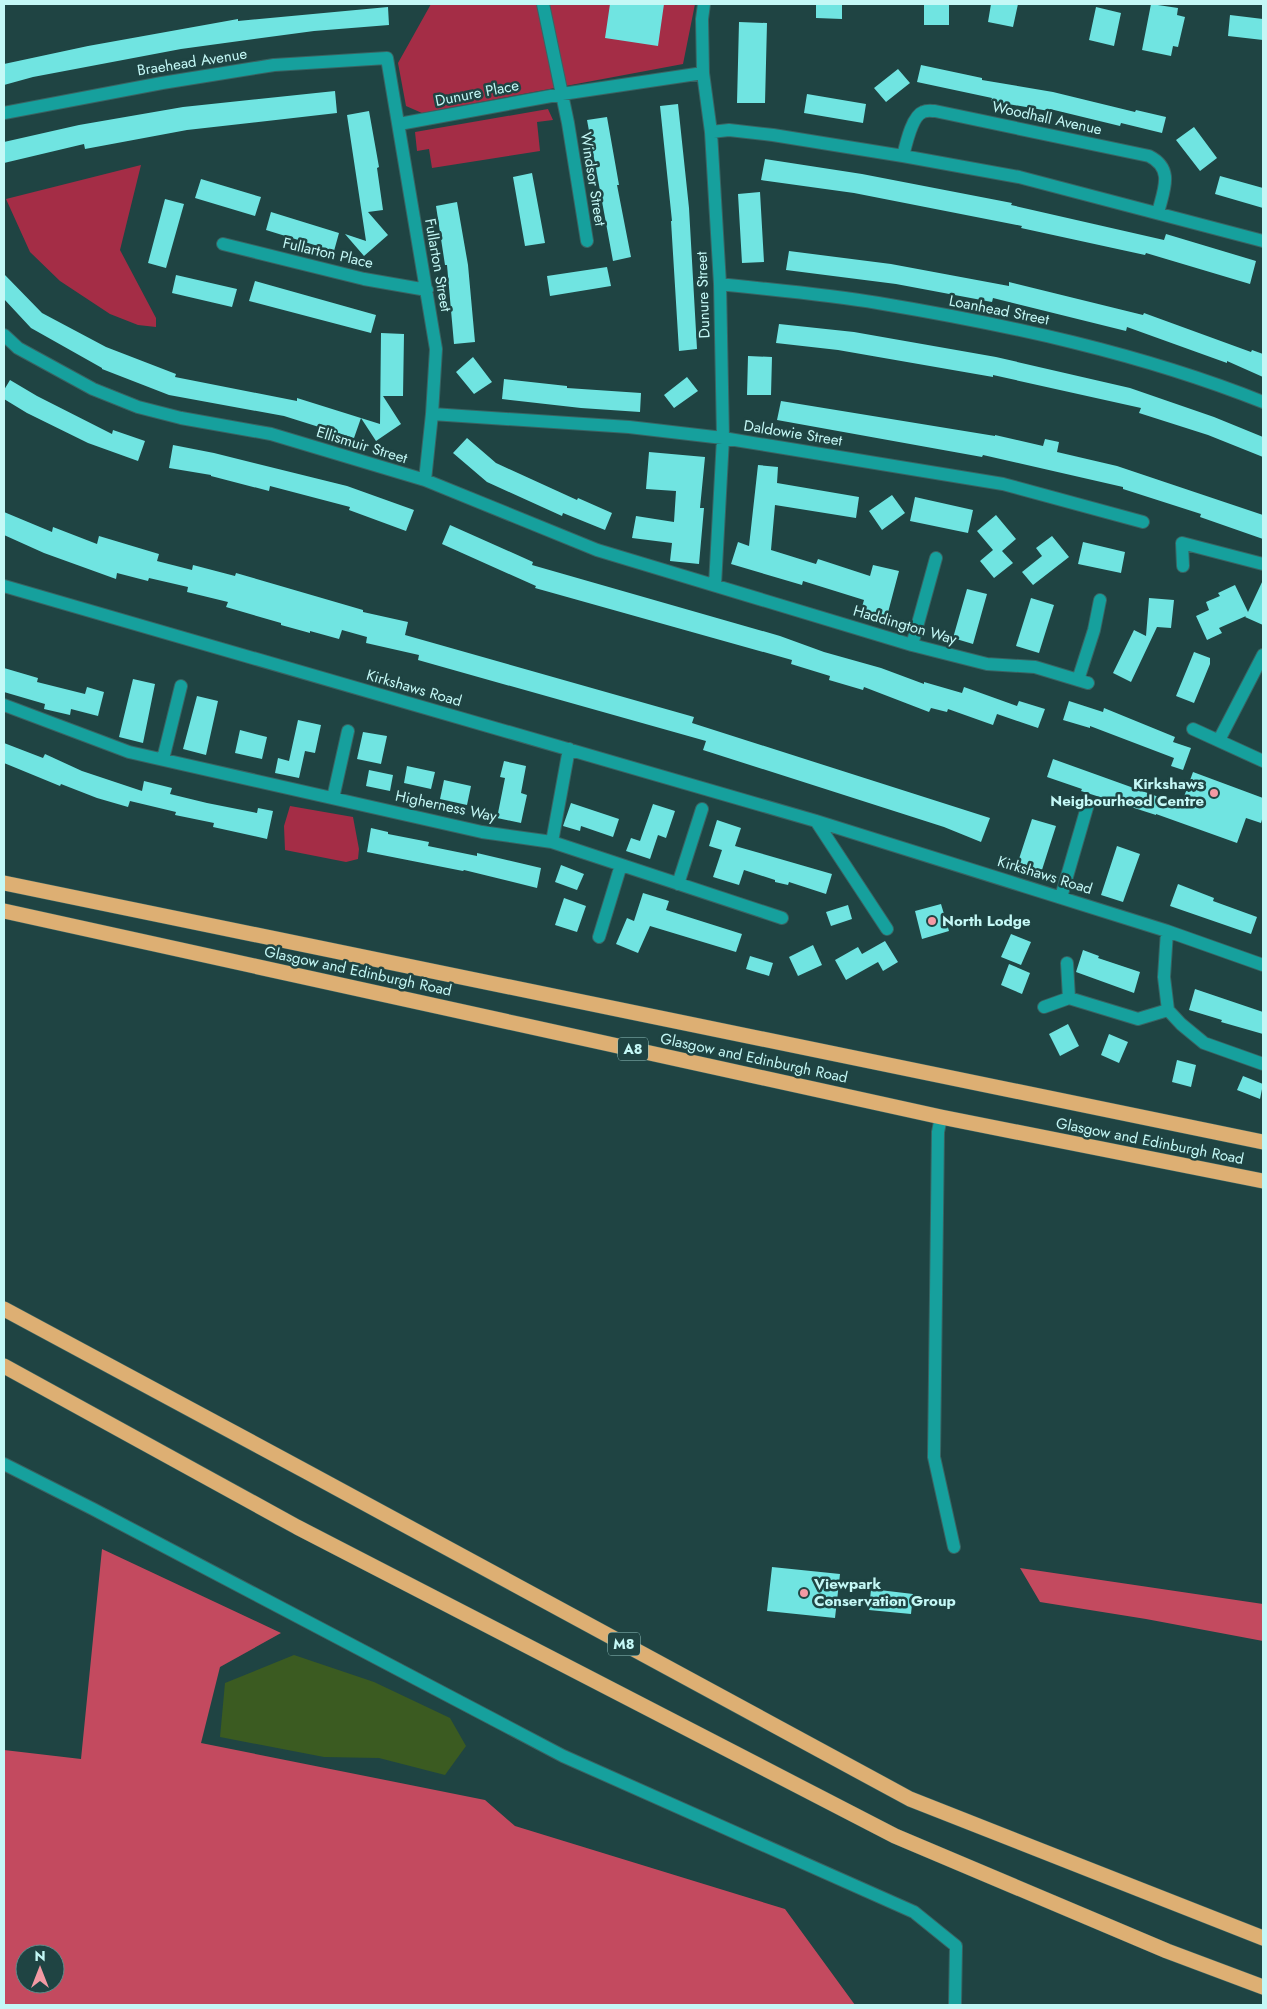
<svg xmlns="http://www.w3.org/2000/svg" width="1267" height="2009" font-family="Jost,sans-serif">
	<rect width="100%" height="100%" fill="#1f4443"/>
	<path fill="#a42d46" d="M431 4H695L683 64 422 113 406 106 398 63Z
		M548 109 553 120 537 122 540 151 432 168 429 149 417 151 415 132Z
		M141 165 120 250 156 318V327L138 325 110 314 60 281 30 252 6 199Z
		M290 806 353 817 359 849 358 859 346 862 285 850 284 826Z"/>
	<path fill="#c34a5f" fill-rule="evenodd" d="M102 1549 281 1633 220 1667 201 1743 485 1800 515 1826 785 1909 855 2005H4V1750L81 1759ZM25 1954H55V1984H25Z
		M1020 1568 1263 1604V1641L1146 1619 1040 1602Z"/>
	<path fill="#3b5b21" d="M294 1655 374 1682 450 1718 466 1746 445 1775 379 1758 324 1757 220 1737 225 1683Z"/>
	<path fill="#70e4e1" d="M610 4H664L658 46 605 38Z
		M816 4H842V19L816 18Z
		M924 4H949V25H924Z
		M991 4H1018L1013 27 988 22Z
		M1151 4 1178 8 1177 15 1185 17 1178 47 1173 46 1171 56 1142 50Z
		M388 7 389 25 314 31 181 49 33 77 4 85V64L88 46 238 19V21Z
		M1096 7 1121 13 1114 46 1089 40Z
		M1230 15 1263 19V40L1228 36Z
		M739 22 767 23 765 103H737Z
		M921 65 982 78V80L1053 92 1135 112 1136 110 1166 117 1162 133 1121 123 1120 126 1050 109 1049 111 991 101 992 98 917 82Z
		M898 69 910 83 886 102 874 88Z
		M335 91 337 113 187 130 85 149 84 144 4 163V142L79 125 183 107Z
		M807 94 866 104 863 123 804 113Z
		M678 104 689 208 697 349 679 351 671 221H672L660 106Z
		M369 111 379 167 377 168 383 210 368 212 388 235 364 256 345 234 366 241 347 115Z
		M607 117 619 185H617L631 257 613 261 587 120Z
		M1194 127 1217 158 1200 171 1176 140Z
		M765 159 862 174 1012 203 1011 205 1164 240 1166 234 1256 261 1250 284 1146 253 1145 255 1021 228 1022 226 854 193 761 180Z
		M532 173 545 243 525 246 513 177Z
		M1220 176 1263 188V208L1215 194Z
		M201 179 261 197 255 216 195 198Z
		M760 192 764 262 742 263 738 194Z
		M165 199 184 204 166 268 148 263Z
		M457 202 468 265 475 342 454 344 447 265H445L436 206Z
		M271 212 339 233 334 251 266 230Z
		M789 251 891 264 1009 286V282L1143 315 1144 313 1251 352 1252 350 1263 354V377L1227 361V363L1127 327 1126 331 993 298 992 302 896 284 786 270Z
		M607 267 611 286 550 296 547 276Z
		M4 274 42 313 106 347 176 374 175 377 297 401V398L380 424 381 333 404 334 403 396H383L401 424 376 441 361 418 354 438 284 416 169 395 102 369V368L31 328 4 299Z
		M176 275 237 289 232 307 172 293Z
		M255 281 376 315 371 333 249 301Z
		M779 324 854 332 996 357 1130 388 1214 417 1263 437V457L1208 435 1139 413 1141 408 993 375V377L838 350 776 343Z
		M748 356 772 357 771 395H747Z
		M473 357 492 382 474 394 456 372Z
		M687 377 698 391 674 408 664 395Z
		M504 379 567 386V388L641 393 640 412 581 408 502 399Z
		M10 380 37 396 112 434 113 430 145 441 138 461 88 443 27 413 4 399V390Z
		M781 401 995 436V435L1043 446 1045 439 1059 442 1057 452 1117 466 1263 515V539L1200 517 1201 514 1123 489V487L983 455 982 457 777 420Z
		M467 438 496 463 577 500 578 498 612 513 605 530 563 513 562 516 487 482 453 453Z
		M173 445 214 453 347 486 414 510 406 531 349 510 350 507 270 486 269 491 211 476V475L169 468Z
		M649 452 705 457 700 508H704L699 564 670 561 672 543 632 538 636 516 674 522 676 491 646 489Z
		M758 465 778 467 777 483 859 497 856 518 775 505 771 550 816 564 818 559 870 576 873 565 899 571 886 620 860 614 864 600 803 581 802 585 731 564 738 542 749 546Z
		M892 495 905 513 882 530 869 511Z
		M915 497 973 510 968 533 910 521Z
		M4 512 52 532 53 527 97 544 99 536 159 554 157 561 192 570 193 565 235 576 236 573 363 610V612L408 622 405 635 694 717 692 723 990 818 981 842 944 827 703 750 706 741 418 660 419 655 366 643 367 637 342 630 339 639 310 631V633L281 625V623L226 607 228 602 187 592 188 587 149 578 148 581 117 573 116 579 44 553 4 535Z
		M996 515 1016 539 1002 551 1013 563 994 578 980 561 993 550 977 531Z
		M450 525 533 562 532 565 780 636 824 652 881 668 924 684V682L962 693 964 687 1017 706 1019 701 1045 709 1038 728 997 714 993 725 948 709 947 712 931 708 929 712 864 687 863 690 829 680 830 676 791 664 792 660 535 588 536 586 442 544Z
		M1052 536 1069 557 1033 585 1022 572 1042 556 1036 548Z
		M1083 542 1125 552 1121 573 1078 564Z
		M1263 580V625L1245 617 1246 616 1219 628 1222 633 1207 640 1196 616 1209 610 1206 602 1220 596 1218 593 1235 585 1248 612Z
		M967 589 987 594 973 644 953 638Z
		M1031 598 1054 605 1039 653 1016 646Z
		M1149 598 1174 600 1171 628 1157 627 1131 682 1113 673 1134 630 1146 636Z
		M1194 652 1210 658V664L1194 703 1176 696Z
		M4 668 38 678 37 682 85 694 87 687 104 692 98 716 71 709 70 715 44 709 45 704 4 692Z
		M133 679 155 684 143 743 119 737Z
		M197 696 218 701 206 755 183 749Z
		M1069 701 1103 712 1104 708 1175 737 1173 742 1191 748 1183 770 1171 766 1174 758 1090 726V728L1063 720Z
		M298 720 321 725 315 753 305 751 299 778 275 773 278 758 289 761Z
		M240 730 267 737 262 759 235 753Z
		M363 732 387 736 381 764 357 759Z
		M4 743 43 758 45 754 82 771 142 791 144 781 172 788 170 794 207 803 257 813 258 808 273 811 267 839 213 827 214 823 175 815 176 812 130 801 128 807 97 798 61 784 60 786 4 763Z
		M1053 759 1181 805 1193 772 1263 798V816L1261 823 1246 818 1237 843 1156 814V815L1081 791 1082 789 1047 777Z
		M504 761 526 766 521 793 527 795 521 823 497 818 505 778 500 777Z
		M407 766 435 772 431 789 404 783Z
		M369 770 393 775 390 791 366 786Z
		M444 780 471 786 467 805 440 799Z
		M571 803 619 819 613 837 581 826 580 831 563 826Z
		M653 804 675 811 666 838 658 835 650 859 626 851 631 838 640 841Z
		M1032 819 1056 826 1041 873 1017 865Z
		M717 820 741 828 735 846 832 874 826 894 789 882 788 885 775 882V880L744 870 739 885 713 877 722 850 709 846Z
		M371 828 388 832V834L429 842 428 846 477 856V853L541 868 537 888 464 870 463 871 367 852Z
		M1117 846 1140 854 1123 902 1101 895Z
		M561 865 584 874 577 890 555 882Z
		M1178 884 1214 898 1213 901 1257 917 1251 934 1170 906Z
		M643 893 669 901 666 910 742 934 736 952 650 926 638 953 616 944 627 918 634 921Z
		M564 898 586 906 577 932 555 925Z
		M941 904 949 931 922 939 915 911Z
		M848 905 852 919 831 926 826 912Z
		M1011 934 1031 942 1021 965 1001 957Z
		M885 941 898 962 883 971 878 962 846 980 835 960 858 947 862 954Z
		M813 945 822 965 798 976 789 957Z
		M1083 950 1099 956 1098 958 1140 972 1134 993 1076 972Z
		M750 956 773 963 769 976 746 969Z
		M1009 964 1030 973 1022 994 1001 985Z
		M1195 989 1263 1012V1034L1221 1022 1222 1020 1189 1010Z
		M1068 1024 1079 1046 1060 1056 1049 1034Z
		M1109 1034 1128 1042 1119 1063 1101 1055Z
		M1177 1060 1196 1065 1191 1087 1172 1082Z
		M1243 1076 1263 1084 1260 1099 1237 1090Z
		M772 1567 840 1574 835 1618 767 1611Z
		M871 1589 913 1594 911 1614 869 1610Z"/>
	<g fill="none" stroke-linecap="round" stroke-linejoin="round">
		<g stroke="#396463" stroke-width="14">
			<path id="minor" d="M543 4 568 123 587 241
				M704 4 702 19 703 73 711 132 720 284 723 438 715 585
				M4 113 162 83 274 65 387 58 436 349 432 414 425 480
				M399 124 562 94 703 73
				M711 132 729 130 773 135 903 156 1019 177 1263 241
				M903 156C906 144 912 116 923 112 927 110 932 111 935 111L1149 156C1175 169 1163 191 1158 213
				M223 244 364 279 427 290
				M720 284C773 290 826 294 878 303 1009 325 1140 353 1263 402
				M4 335 18 348 93 389 138 407 181 418 271 434 425 480 597 550 912 645 987 664 1035 667 1088 683
				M432 414 629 427 723 438 1003 484 1143 522
				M1183 566 1182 543 1263 564
				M4 586 816 821 1167 931 1263 965
				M912 645 936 558
				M1078 680 1094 630 1100 600
				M4 705 129 752 482 832 552 842
				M1193 729 1263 761
				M1219 740 1263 655
				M569 749 552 842 782 918
				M163 759 181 686
				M333 798 348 731
				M816 821 887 929
				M678 884 702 809
				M1061 897 1088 804
				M1167 931 1164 977 1168 1010 1181 1024 1204 1043 1263 1064
				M599 937 621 865
				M1067 963 1069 998 1138 1019 1168 1010
				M1044 1007 1069 998
				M941 1117 938 1132 934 1457 954 1547
				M4 1464 93 1509 563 1756 914 1912 956 1946 955 2005"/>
		</g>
		<g stroke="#396463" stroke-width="16">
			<path id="highway" d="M4 883 1263 1142
				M4 911 941 1117 1263 1181
				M4 1309 307 1472 910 1799 1263 1938
				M4 1366 297 1527 895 1836 1167 1951 1263 1987"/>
		</g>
		<use href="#minor" stroke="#16a09d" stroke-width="12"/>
		<use href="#highway" stroke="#ddaf73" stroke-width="15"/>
	</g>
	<g fill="#f49aa4" stroke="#1f4443" stroke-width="2">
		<circle cx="1214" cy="793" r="5"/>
		<circle cx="932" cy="921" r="5"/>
		<circle cx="804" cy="1593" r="5"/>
	</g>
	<g text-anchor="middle" stroke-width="5" stroke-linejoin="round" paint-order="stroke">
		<g fill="#1f4443" stroke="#92c2c0" stroke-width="1">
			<rect x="618" y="1037.5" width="30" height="23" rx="4"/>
			<rect x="608" y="1632.5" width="32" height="23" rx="4"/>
		</g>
		<g font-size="14" font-weight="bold" fill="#c4f8f6">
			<text x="633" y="1054">A8</text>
			<text x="624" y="1649">M8</text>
		</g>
		<g font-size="15" fill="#c4f8f6" stroke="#1f4443">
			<text transform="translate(192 62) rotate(-9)" y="5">Braehead Avenue</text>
			<text transform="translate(477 93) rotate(-11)" y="5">Dunure Place</text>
			<text transform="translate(1047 118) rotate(12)" y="5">Woodhall Avenue</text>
			<text transform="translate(593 179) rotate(81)" y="5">Windsor Street</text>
			<text transform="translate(328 253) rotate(13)" y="5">Fullarton Place</text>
			<text transform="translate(438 265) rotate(80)" y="5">Fullarton Street</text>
			<text transform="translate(703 295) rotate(-92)" y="5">Dunure Street</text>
			<text transform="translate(999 310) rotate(11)" y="5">Loanhead Street</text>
			<text transform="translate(793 433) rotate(9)" y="5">Daldowie Street</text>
			<text transform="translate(362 445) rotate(17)" y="5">Ellismuir Street</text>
			<text transform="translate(905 625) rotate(16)" y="5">Haddington Way</text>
			<text transform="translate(414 688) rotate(16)" y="5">Kirkshaws Road</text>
			<text transform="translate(446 806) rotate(12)" y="5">Higherness Way</text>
			<text transform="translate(1045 875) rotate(17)" y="5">Kirkshaws Road</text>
			<text transform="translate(358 971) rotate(12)" y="5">Glasgow and Edinburgh Road</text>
			<text transform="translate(754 1058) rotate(12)" y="5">Glasgow and Edinburgh Road</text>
			<text transform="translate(1150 1141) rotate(11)" y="5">Glasgow and Edinburgh Road</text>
		</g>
		<g font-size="15" font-weight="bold" fill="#c4f8f6" stroke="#1f4443" text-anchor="start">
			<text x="1204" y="789" text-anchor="end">Kirkshaws<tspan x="1204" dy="17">Neigbourhood Centre</tspan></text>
			<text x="942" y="926">North Lodge</text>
			<text x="814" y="1589">Viewpark<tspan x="814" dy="17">Conservation Group</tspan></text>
		</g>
	</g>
	<rect width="1267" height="2009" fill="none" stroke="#c4f8f6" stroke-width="10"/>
	<g transform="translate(40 1969)"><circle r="24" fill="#1f4443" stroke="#618c8b"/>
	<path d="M0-4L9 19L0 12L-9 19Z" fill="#f49aa4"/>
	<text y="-8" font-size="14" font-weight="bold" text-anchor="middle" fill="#c4f8f6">N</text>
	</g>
</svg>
